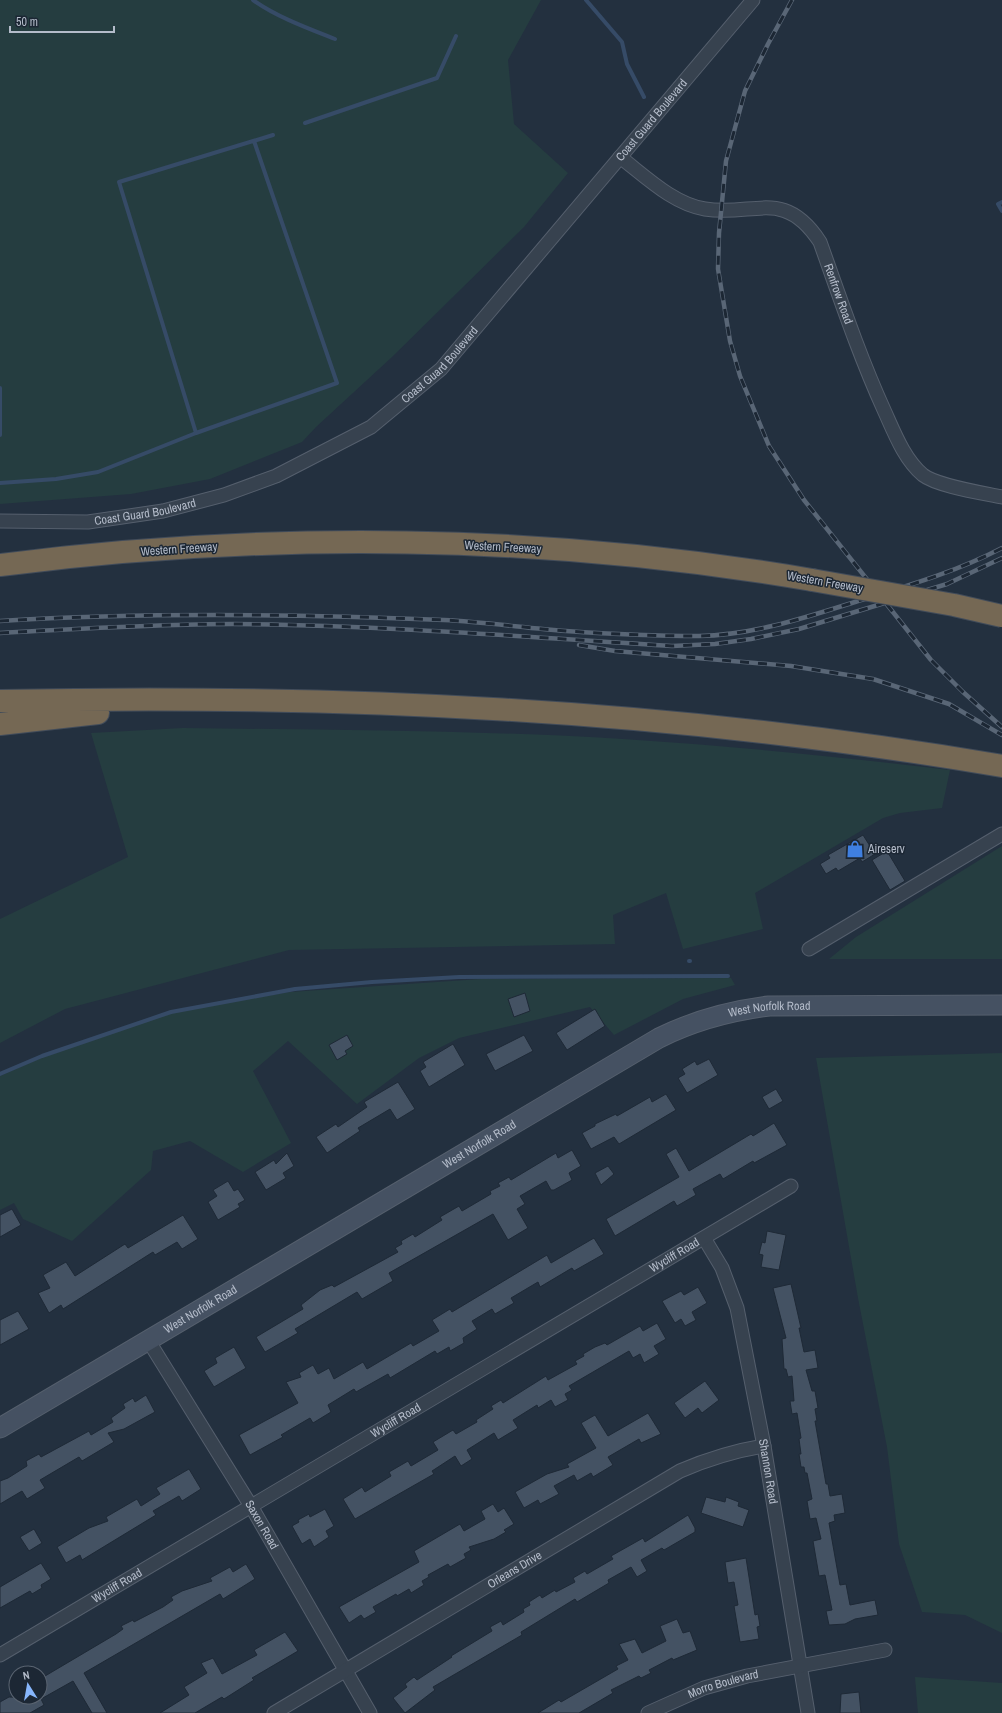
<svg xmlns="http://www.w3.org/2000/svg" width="1002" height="1713" font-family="'Archivo Narrow',sans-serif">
	<rect width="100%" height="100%" fill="#23303f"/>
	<path fill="#253d40" d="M0 0H541L508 60 514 124 568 173 524 227 392 357 316 427 302 442 210 479 131 494 0 504Z
		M183 728C329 730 477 730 623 739 733 746 841 757 950 770L942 808 900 813 883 818 755 893 763 929 683 949 666 893 613 915 615 944 289 950 65 1009 0 1043V919L128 857 91 733Z
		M1002 846V959H829L856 937Z
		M731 978 735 985 683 999 614 1035 590 1007 459 1038 419 1058 357 1104 288 1041 253 1071 291 1143 243 1172 190 1141 153 1151 151 1170 72 1241 23 1219 14 1203 0 1210V1076L43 1057 166 1013 290 992 481 979Z
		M1002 1053V1633L965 1615 922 1612 899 1544 887 1447 858 1298 816 1058Z
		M915 1677 1002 1683V1713H918Z"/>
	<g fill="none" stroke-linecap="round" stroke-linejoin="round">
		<path stroke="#364b67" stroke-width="4" d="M253 0C277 17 307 28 335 39
			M586 0 622 42 627 64 644 97
			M305 123 437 78 456 36
			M1002 202 998 204 1002 211
			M0 388V435
			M196 433 337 383 254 141
			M0 483 56 479 98 472 196 433 119 182 273 135
			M689 961H690
			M0 1074 42 1056 171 1012 295 989 372 982 459 977 728 976"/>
	</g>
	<path fill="#445263" stroke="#1e2936" d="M863 835 875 854 862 862 860 858 838 871 836 868 826 874 820 864 830 858 828 855Z
		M887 851 905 881 890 890 872 860Z
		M525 993 530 1011 514 1017 508 999Z
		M595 1009 605 1026 567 1050 556 1033Z
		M347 1035 353 1046 345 1051 347 1054 337 1060 329 1045Z
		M524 1035 533 1051 495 1071 486 1054Z
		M453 1044 465 1065 429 1087 420 1071 426 1067 423 1062Z
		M709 1059 718 1075 687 1093 678 1078 685 1074 682 1069 695 1061 697 1065Z
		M398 1082 415 1109 397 1120 390 1109 358 1128 360 1131 327 1153 316 1137 336 1124 338 1127 367 1107 364 1102Z
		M776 1089 783 1101 769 1109 762 1097Z
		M666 1094 676 1110 619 1144 614 1137 591 1149 582 1133 595 1126V1124L616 1114 617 1116 650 1097 652 1102Z
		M774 1123 787 1145 754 1163 753 1161 723 1179 720 1174 693 1189 696 1195 677 1206 674 1201 615 1236 606 1219 679 1177 666 1154 676 1148 689 1171 751 1134 753 1136Z
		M572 1150 581 1166 569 1173 572 1180 554 1190H551L546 1181 520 1196 525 1204 517 1209 528 1228 508 1240 493 1214 389 1273 393 1281 362 1299 357 1292 295 1329 298 1333 265 1352 256 1337 303 1309 301 1305 320 1290 332 1285 334 1287 398 1252 395 1248 402 1244 401 1241 413 1234 415 1237 442 1220 440 1217 459 1206 462 1211 491 1194 490 1191 500 1186 498 1183 509 1177 511 1180 556 1153 558 1158Z
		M287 1153 294 1166 283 1173 286 1178 266 1190 255 1172 274 1160 276 1164Z
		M608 1166 614 1174 601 1185 595 1173Z
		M228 1181 234 1191 238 1189 245 1200 238 1204 240 1207 218 1220 208 1202 217 1196 213 1190Z
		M12 1209 21 1225 0 1237V1215Z
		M183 1215 198 1239 182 1249 177 1242 155 1255 153 1252 63 1309 61 1305 49 1313 38 1293 50 1288 43 1275 66 1262 75 1276 125 1244 128 1248Z
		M767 1231 786 1235 779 1270 761 1267 763 1255 759 1254 762 1242 765 1243Z
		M594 1238 604 1254 574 1271 572 1268 540 1287 538 1282 511 1298 514 1303 495 1314 492 1309 472 1321 477 1329 463 1338 464 1343 450 1351 449 1347 437 1354 435 1351 390 1378 388 1374 356 1392 354 1389 328 1405 331 1412 313 1423 310 1418 281 1435 283 1437 250 1455 239 1435 298 1403 286 1382 301 1377 299 1373 313 1365 318 1374 329 1368 334 1379 363 1362 367 1369 411 1343 413 1346 439 1331 432 1320 450 1309 452 1312 547 1255 551 1263Z
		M791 1284 801 1328H799L804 1352 815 1350 818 1368 806 1370 812 1391H815L818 1408 815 1409 817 1421H815L826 1484H828L830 1496 842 1494 845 1513 834 1515 835 1521 829 1523 840 1585 846 1584 850 1605 875 1600 878 1615 855 1619 845 1624 829 1625 826 1611 832 1610 825 1575 819 1576 813 1541 821 1539 816 1518 810 1519 807 1501 812 1499 807 1473H805L804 1467H801L799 1454H801L799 1439 801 1438 797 1413 792 1414 790 1401H794L792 1376 788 1377 786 1369H784L782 1339 786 1338 773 1288Z
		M698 1287 707 1303 692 1312 696 1320 685 1326 681 1319 675 1323 662 1301 681 1291 684 1295Z
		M18 1311 29 1329 0 1345V1320Z
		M657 1323 666 1339 654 1346 659 1354 644 1363 640 1354 633 1358 629 1351 569 1386 572 1390 565 1394 568 1400 555 1407 551 1400 538 1408 537 1405 513 1420 518 1428 498 1440 494 1433 467 1450 472 1459 461 1466 455 1456 432 1471 434 1474 355 1519 343 1499 362 1487 365 1492 391 1476 389 1472 408 1461 411 1466 438 1450 433 1442 453 1430 456 1434 477 1422 476 1420 493 1409 491 1406 501 1400 503 1403 546 1376 548 1380 577 1364 575 1361 584 1356 583 1354 595 1347 605 1343 607 1345 640 1326 643 1331Z
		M234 1347 246 1368 214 1387 204 1371 217 1363 215 1358Z
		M705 1381 719 1400 702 1413 698 1408 685 1418 674 1403Z
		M146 1395 155 1412 124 1429 108 1433 114 1442 82 1461 79 1457 40 1480 45 1488 27 1499 22 1491 0 1504V1481L8 1478 27 1466 26 1461 39 1454 41 1457 89 1431 91 1435 113 1422 111 1418 125 1408 123 1404 133 1398 135 1402Z
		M648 1413 661 1434 641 1443 639 1439 608 1457 613 1465 593 1477 591 1473 577 1481 574 1475 554 1486 559 1494 540 1504 538 1500 524 1508 515 1492 547 1474 569 1467 567 1464 596 1448 581 1423 595 1415 608 1436Z
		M189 1469 201 1489 182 1501 179 1496 153 1511 156 1515 82 1560 80 1555 66 1563 57 1547 89 1528 108 1521 106 1517 137 1499 141 1506 160 1494 156 1488Z
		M706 1497 725 1502 726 1497 739 1502 738 1506 749 1510 743 1527 701 1513Z
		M493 1504 498 1512 504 1508 514 1524 504 1530 506 1532 494 1539 469 1547 471 1550 464 1554 466 1558 450 1567 448 1564 428 1575 429 1577 422 1581 424 1585 411 1593 409 1589 397 1596 396 1594 373 1607 376 1612 364 1619 361 1615 349 1623 339 1607 419 1562 414 1551 460 1524 464 1531 485 1519 481 1511Z
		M325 1509 334 1526 326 1531 329 1537 314 1547 310 1539 302 1544 292 1526 299 1522 298 1520 309 1514 310 1517Z
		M688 1515 695 1528V1532L664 1550 662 1548 641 1560 647 1571 637 1577 631 1567 608 1580 609 1583 577 1602 575 1599 521 1632 522 1635 433 1687 435 1690 405 1713 393 1698 407 1687 405 1684 414 1677 417 1680 452 1657 451 1656 492 1631 490 1627 501 1621 503 1625 524 1612 523 1609 530 1605 529 1602 540 1595 542 1598 555 1590 556 1592 575 1582 573 1578 585 1571 587 1574 613 1559 611 1556 643 1538 645 1542Z
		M34 1529 42 1543 29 1551 20 1537Z
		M746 1558 755 1615 758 1614 760 1626 757 1627 759 1639 740 1642 734 1606 738 1605 734 1582 728 1583 725 1562Z
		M41 1563 51 1579 41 1585 42 1588 32 1594 30 1591 0 1608V1587Z
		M246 1564 255 1579 223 1599 220 1594 84 1673 107 1713H92L73 1681 41 1699 44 1705 30 1713H0V1702L9 1697 40 1698V1679L116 1634 123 1629 121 1626 133 1620 134 1622 163 1607 173 1600 171 1597 182 1591 212 1581 210 1578 230 1567 233 1572Z
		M677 1619 683 1633 690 1631 697 1650 673 1660 672 1658 649 1670 651 1673 641 1678 639 1676 611 1690 613 1693 579 1713H538L559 1700 561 1702 618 1669 616 1666 628 1660 619 1644 635 1639 642 1653 666 1641 660 1626Z
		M285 1632 298 1651 252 1678 254 1680 224 1699 222 1697 195 1713H160L189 1695 184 1687 207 1673 201 1663 213 1658 222 1674 257 1655 254 1650Z
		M859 1692 861 1713H840L841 1694Z"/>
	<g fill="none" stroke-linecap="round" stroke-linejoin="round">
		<g stroke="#555f6d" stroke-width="15">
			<g id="street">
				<path id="s1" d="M620 157C645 176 673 204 705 209 754 217 784 187 820 242 840 298 859 355 884 410 894 432 904 459 923 475 937 486 983 493 1002 497"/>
				<path id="s2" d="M0 521 88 522 163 511 224 495 276 476 371 427 441 369 753 0"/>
				<path d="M809 949 1002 834"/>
				<path id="s3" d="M704 1238 722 1268 737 1308 764 1446 808 1713"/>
				<path id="s4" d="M148 1340 251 1506 370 1713"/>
				<path id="s5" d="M0 1655 791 1186"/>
				<path id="s6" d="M274 1713 680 1471C708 1459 734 1451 764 1446"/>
				<path id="s7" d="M648 1713 704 1688 747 1676 885 1650"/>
			</g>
		</g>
		<g stroke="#555f6d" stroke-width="21">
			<g id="secondary">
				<path id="s8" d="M0 1428 659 1038C695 1020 729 1011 769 1006L1002 1005"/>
			</g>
		</g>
		<g stroke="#424c5a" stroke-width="24">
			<path id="highway" d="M0 565C269 531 545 534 812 580
				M0 701C335 694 671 709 1002 766
				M0 724 98 713"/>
		</g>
		<use href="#street" stroke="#37424f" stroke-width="13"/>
		<use href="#secondary" stroke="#455162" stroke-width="19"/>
		<use href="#highway" stroke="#756854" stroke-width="22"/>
		<g stroke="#596676" stroke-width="4.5">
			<path id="rail" d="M792 0 768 44 745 91 726 161 719 233 718 269 730 341 740 376 769 446 804 500 931 660 963 692 1002 727
				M0 621C148 612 297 614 444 620 485 622 526 628 566 631 610 634 655 636 699 636 754 635 807 617 858 601 907 586 956 572 1002 548
				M0 633C78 629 155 624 233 624 379 625 526 637 672 646L715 644 751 639 799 629 947 584 1002 558
				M579 645 615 651 791 666 873 679 949 704 1002 735"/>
		</g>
		<use href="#rail" stroke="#1c2734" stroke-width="3" stroke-dasharray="9" stroke-linecap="butt"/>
		<g stroke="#424c5a" stroke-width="24" stroke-linecap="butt">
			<path id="highway-bridge" d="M812 580 954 605 1002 616"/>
		</g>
		<use href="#highway-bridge" stroke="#756854" stroke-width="22"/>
	</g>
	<defs>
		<g id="shop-bare" transform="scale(1.38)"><path d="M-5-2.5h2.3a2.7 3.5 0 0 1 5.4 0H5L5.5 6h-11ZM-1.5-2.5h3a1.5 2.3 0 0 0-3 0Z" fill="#3f7fe0" stroke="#1c2734" stroke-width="2.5" paint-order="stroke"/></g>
	</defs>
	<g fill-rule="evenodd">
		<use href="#shop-bare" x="855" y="849"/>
	</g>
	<g text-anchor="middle" stroke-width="3" stroke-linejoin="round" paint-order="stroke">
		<g font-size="12" fill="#b4bcca" stroke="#1c2734">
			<text dy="4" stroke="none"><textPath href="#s2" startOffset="806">Coast Guard Boulevard</textPath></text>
			<text dy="4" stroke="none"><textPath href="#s1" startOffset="284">Renfrow Road</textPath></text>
			<text dy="4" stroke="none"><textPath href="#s2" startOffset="482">Coast Guard Boulevard</textPath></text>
			<text dy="4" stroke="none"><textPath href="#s2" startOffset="146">Coast Guard Boulevard</textPath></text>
			<text transform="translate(503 547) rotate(3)" y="4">Western Freeway</text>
			<text transform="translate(179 549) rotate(-4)" y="4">Western Freeway</text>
			<text transform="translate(825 582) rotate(10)" y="4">Western Freeway</text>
			<text dy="4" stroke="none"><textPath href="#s8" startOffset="881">West Norfolk Road</textPath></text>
			<text dy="4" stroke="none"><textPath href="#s8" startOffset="557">West Norfolk Road</textPath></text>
			<text dy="4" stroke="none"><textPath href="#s5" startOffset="784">Wycliff Road</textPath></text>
			<text dy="4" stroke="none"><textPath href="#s8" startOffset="233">West Norfolk Road</textPath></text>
			<text dy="4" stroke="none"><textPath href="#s5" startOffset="460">Wycliff Road</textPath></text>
			<text dy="4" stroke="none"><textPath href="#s3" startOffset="244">Shannon Road</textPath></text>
			<text dy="4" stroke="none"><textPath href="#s4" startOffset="217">Saxon Road</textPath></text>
			<text dy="4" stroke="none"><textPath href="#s6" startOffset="280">Orleans Drive</textPath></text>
			<text dy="4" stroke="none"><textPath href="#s5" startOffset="136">Wycliff Road</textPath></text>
			<text dy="4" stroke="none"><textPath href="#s7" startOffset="81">Morro Boulevard</textPath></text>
		</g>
		<g font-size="12" fill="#b4bcca" stroke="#1c2734" text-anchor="start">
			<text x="868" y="853">Aireserv</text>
		</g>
	</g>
	<g transform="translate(28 1685) rotate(349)"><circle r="19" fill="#1c2734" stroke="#596370"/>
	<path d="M0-3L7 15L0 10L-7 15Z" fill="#87b6fc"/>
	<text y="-6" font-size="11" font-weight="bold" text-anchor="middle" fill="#b4bcca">N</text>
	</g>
	<path d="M10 26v6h104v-6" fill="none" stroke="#b4bcca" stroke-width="2"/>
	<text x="16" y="26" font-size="12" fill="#b4bcca" stroke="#1c2734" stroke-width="3" paint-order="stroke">50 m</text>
</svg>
